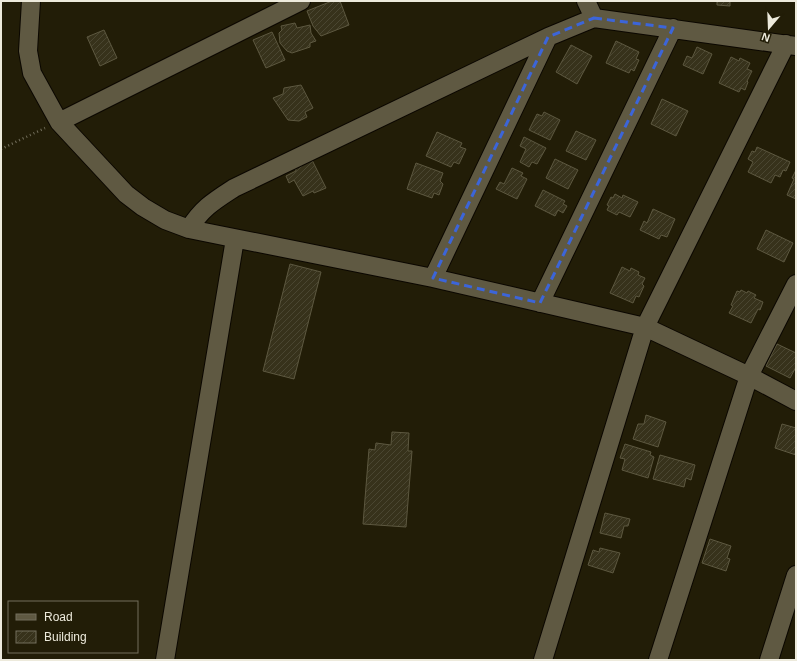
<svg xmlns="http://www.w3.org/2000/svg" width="797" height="661" font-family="Helvetica,sans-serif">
	<defs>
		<pattern id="building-hatch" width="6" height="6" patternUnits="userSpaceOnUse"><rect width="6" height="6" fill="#37321b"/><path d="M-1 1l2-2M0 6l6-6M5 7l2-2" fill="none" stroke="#4a4631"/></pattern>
	</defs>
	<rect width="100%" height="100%" fill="#221d07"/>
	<path fill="url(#building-hatch)" stroke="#5d5840" d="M332 1H340L349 25 321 36 313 26 307 11Z
		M715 1H730V6L717 5V1Z
		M295 23 297 28 310 25 311 33 316 41 310 43V47L292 53 287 51 280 43 279 33 282 30 281 26Z
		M104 30 117 58 100 66 87 37Z
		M272 32 285 60 266 68 253 40Z
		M616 41 639 52 636 59 639 60 634 71 631 69 629 73 606 63Z
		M571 45 592 56 577 84 556 72Z
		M697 47 712 54 703 74 683 65 687 56 692 58Z
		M731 57 739 61 740 58 750 63 747 69 752 71 747 81 748 82 745 90 741 88 739 92 719 83Z
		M301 85 313 108 305 112 307 117 299 121 288 120 273 98 283 94 284 88Z
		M662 99 688 111 676 136 651 124Z
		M544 112 560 120 550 140 529 130 537 114 542 116Z
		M576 131 596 140 586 160 566 151Z
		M437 132 462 143 460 147 466 149 459 164 454 162 451 167 426 156Z
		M524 137 546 148 537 164 532 162 529 167 520 162 526 149 520 146Z
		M757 147 790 162 786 171 783 170 780 177 775 175 771 183 748 172 753 162 748 159 752 151 755 152Z
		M311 158 326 188 314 193 313 191 303 196 294 180 289 183 286 176 296 171 295 165Z
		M555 159 578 170 568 189 546 178Z
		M416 163 443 173 440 181 443 184 439 195 434 193 432 198 407 189Z
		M512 168 523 173 521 176 527 179 517 199 496 189 500 182 504 184Z
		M796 170V199L787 195 794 179 792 178Z
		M543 190 565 201 563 204 567 206 563 213 558 210 555 216 535 206Z
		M615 194 622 198 623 195 638 202 630 217 619 212 617 215 607 210 609 206 607 205 611 197 613 198Z
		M653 209 675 219 667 237 661 235 659 239 640 230 644 221 647 223Z
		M766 230 793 243 784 262 757 249Z
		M290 264 321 272 294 379 263 371Z
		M622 267 630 271 631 268 639 272 638 275 645 278 642 284 644 286 639 297 636 296 633 303 610 293Z
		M741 290 747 293 748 291 756 295 754 298 763 302 760 310 758 309 751 323 729 313 733 306 731 305 737 291 740 292Z
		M777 344 796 353V367L790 378 766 366Z
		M646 415 666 422 658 447 633 439 638 424H644Z
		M782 424 796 428V455L775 448Z
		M392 432 409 433 408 451H412L406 527 363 524 369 449 375 450 376 443 391 445Z
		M625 444 651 452 650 455 654 457 648 478 622 470 625 459 620 458Z
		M660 455 695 465 691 480 686 478 684 487 653 479Z
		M605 513 630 519 628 526H624L621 538 600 533Z
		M710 539 731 546 727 558 730 559 726 571 702 563Z
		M600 548 620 553 613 573 588 565 593 550 599 552Z"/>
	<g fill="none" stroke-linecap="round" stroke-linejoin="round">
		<g stroke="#0b0700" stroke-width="20">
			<path id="minor" d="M31 1 28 51 32 73 59 122 126 194 143 207 165 220 189 229 433 278 645 327 749 376 796 401
				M586 1 594 18
				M59 122 301 1
				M189 229C202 208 214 201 234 188L548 37 594 18 796 46
				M433 278 548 37
				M540 303 673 28
				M165 660 235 239
				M543 660 645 327 786 44
				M658 660 749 376 796 284
				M769 660 796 575"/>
		</g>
		<path stroke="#736f5c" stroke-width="2.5" stroke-dasharray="1 3" stroke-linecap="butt" d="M1 149 45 128"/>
		<use href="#minor" stroke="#5f5942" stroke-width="18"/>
	</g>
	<path fill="none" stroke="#3c65d9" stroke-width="3" stroke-dasharray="8 5" stroke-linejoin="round" d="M594 18 673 28 540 303 433 278 548 37Z"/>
	<rect width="797" height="661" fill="none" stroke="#edeadc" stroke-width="4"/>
	<rect x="8" y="601" width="130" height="52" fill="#221d07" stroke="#736f5c"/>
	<rect x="16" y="614" width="20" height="6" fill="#5f5942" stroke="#736f5c"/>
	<text x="44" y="621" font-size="12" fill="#edeadc">Road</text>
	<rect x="16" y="631" width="20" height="12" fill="url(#building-hatch)" stroke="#736f5c"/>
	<text x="44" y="641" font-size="12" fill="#edeadc">Building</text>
	<g transform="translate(769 28) rotate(199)" stroke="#221d07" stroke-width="3" paint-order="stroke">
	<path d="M0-3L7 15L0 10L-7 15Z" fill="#edeadc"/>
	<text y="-6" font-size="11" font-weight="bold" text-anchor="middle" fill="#edeadc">N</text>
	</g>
</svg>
